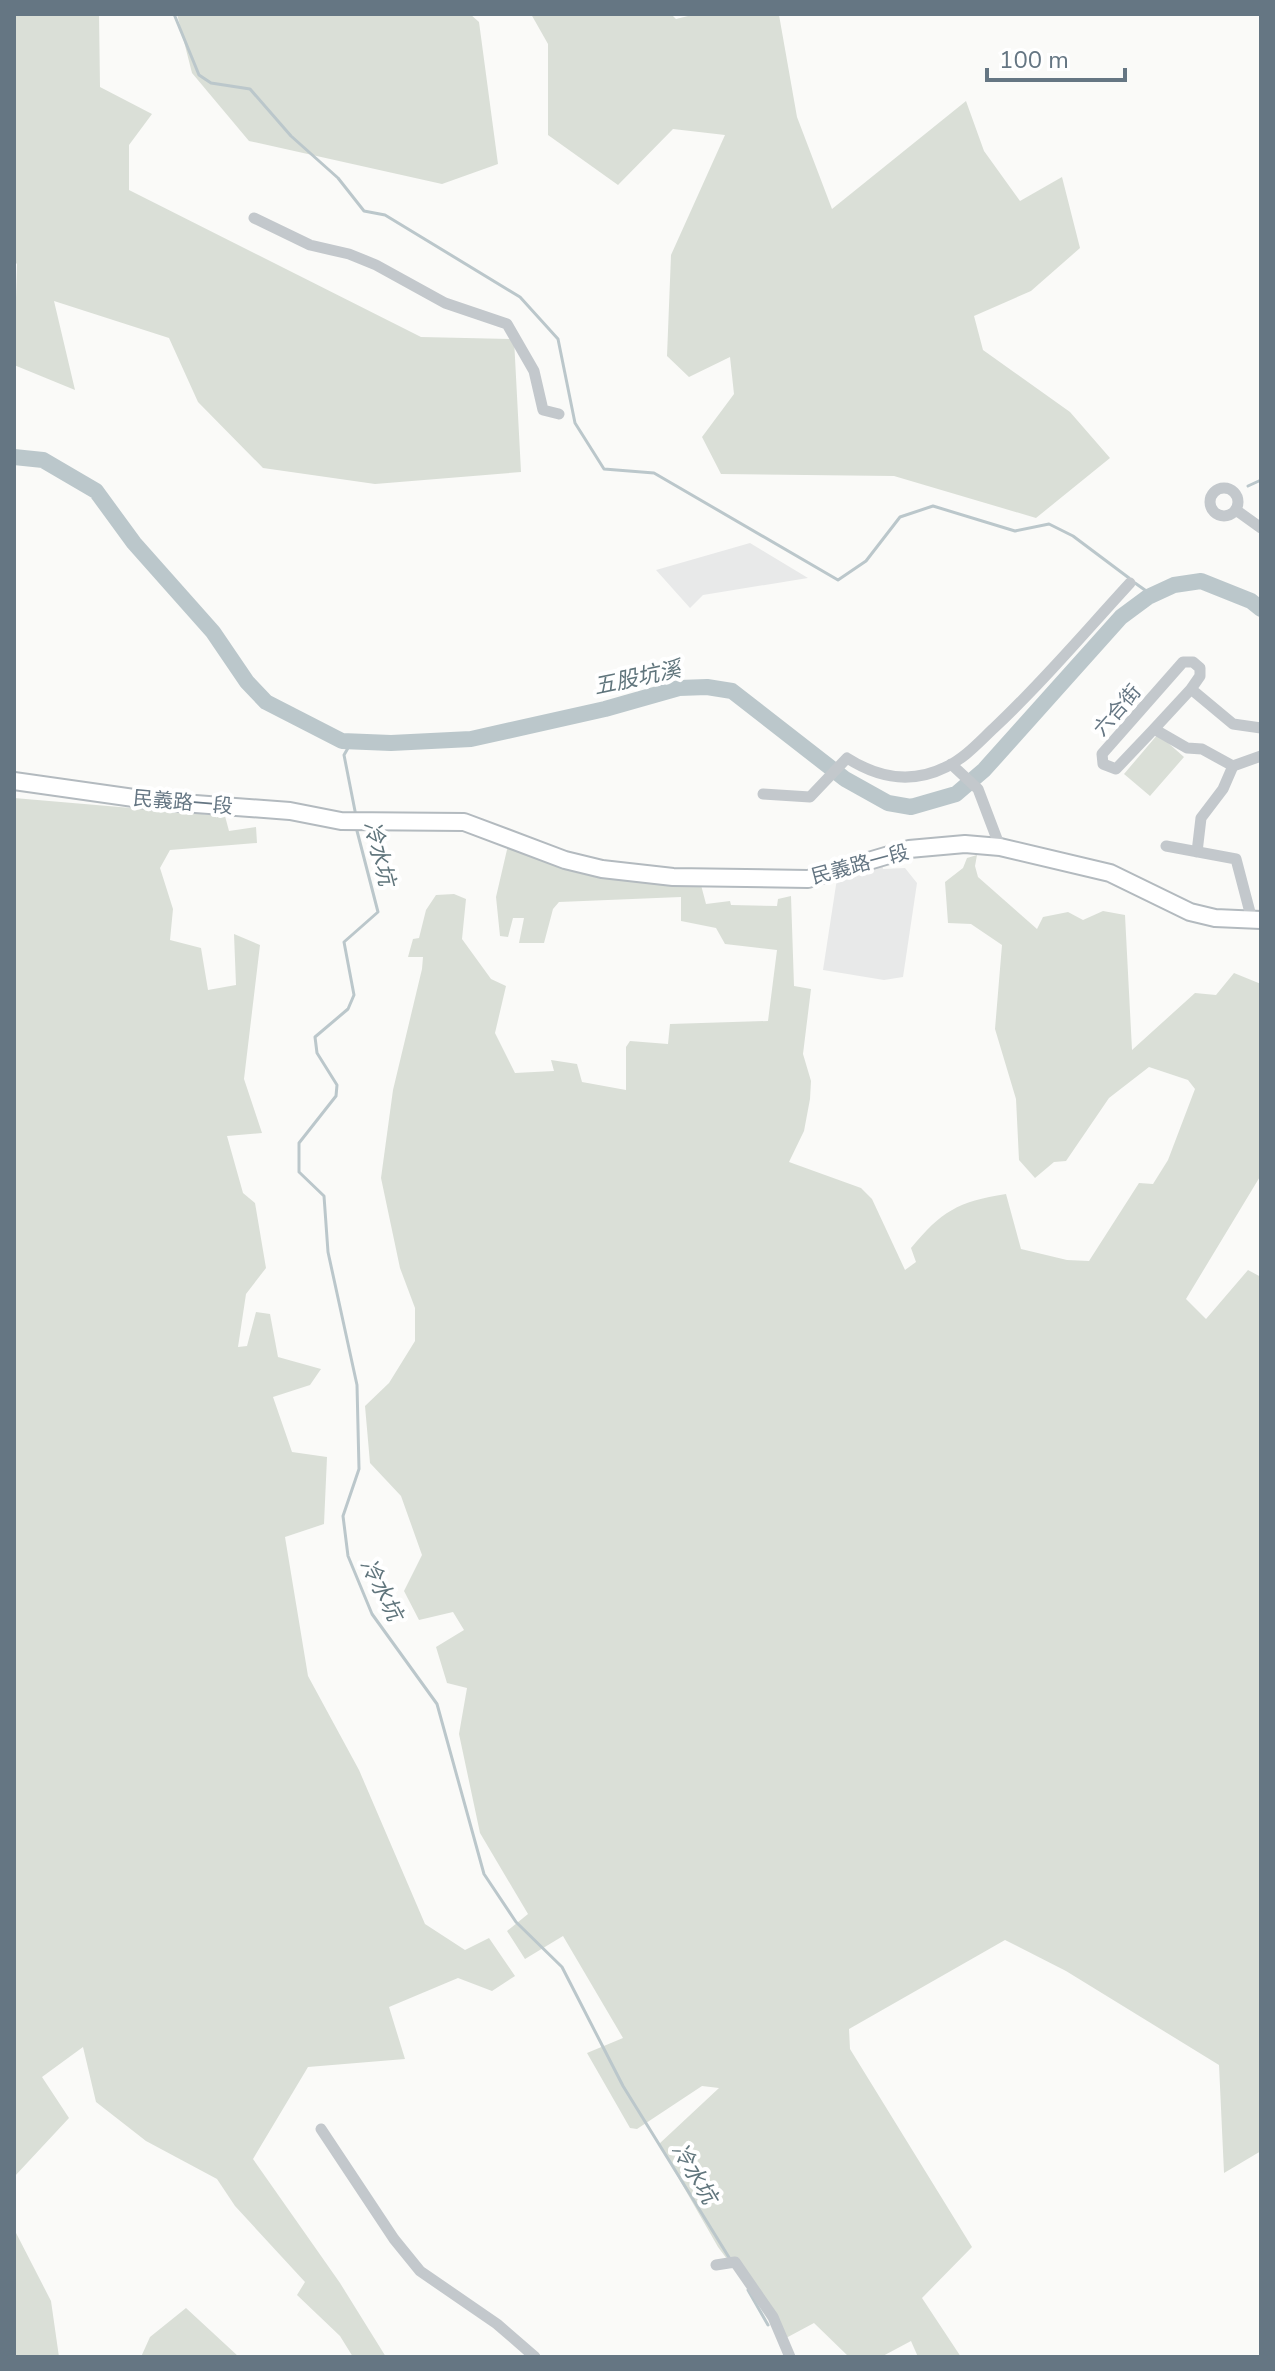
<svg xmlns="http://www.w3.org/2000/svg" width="1275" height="2371" font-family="'Nunito Sans','Noto Sans TC',sans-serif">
	<rect width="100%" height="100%" fill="#fafaf8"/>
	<path fill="#e8e9e9" d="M750 543 808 578 703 595 690 608 656 570Z
		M882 859 883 869 905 868 917 883 903 977 884 980 823 970 838 872Z"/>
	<path fill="#dadfd7" d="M14 14H99L100 87 152 114 129 145V190L421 337 514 339 521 472 375 484 263 468 198 402 169 338 54 301 75 390 14 365 17 264 14 261Z
		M177 14H470L479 22 498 164 442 184 249 141 192 73Z
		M531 14H671L676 19 696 14 779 15 797 117 832 209 966 101 984 151 1020 201 1062 177 1080 248 1031 291 974 316 983 350 1070 412 1110 458 1036 518 894 476 721 474 702 437 734 394 730 357 689 377 667 356 671 255 725 135 673 129 618 185 548 135V44Z
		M1158 734 1184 757 1150 796 1124 774Z
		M14 798 225 816 229 831 256 827 257 843 170 850 160 868 173 909 170 940 201 948 208 990 236 985 234 934 260 945 244 1079 262 1133 227 1136 243 1193 255 1203 266 1268 246 1294 238 1347 247 1346 256 1312 270 1314 278 1357 321 1369 310 1385 273 1397 292 1452 327 1457 324 1524 285 1537 308 1676 359 1770 425 1924 465 1950 489 1938 515 1976 492 1991 458 1978 389 2007 405 2059 308 2067 253 2159 340 2283 386 2357H353L340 2336 297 2295 305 2282 235 2206 217 2179 146 2141 96 2102 83 2047 42 2077 69 2118 14 2177Z
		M509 841 701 885 706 904 730 901 731 905 777 906 778 899 791 896 794 986 811 989 803 1054 811 1081 810 1099 804 1131 789 1162 861 1188 872 1199 905 1270 916 1262 911 1248C942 1211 957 1202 1006 1194L1021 1249 1067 1260 1089 1261 1139 1183 1153 1184 1168 1160 1195 1089 1188 1080 1149 1067 1109 1098 1066 1161 1054 1162 1035 1178 1019 1160 1016 1099 995 1029 1002 945 971 924 948 923 945 882 963 868 967 858 977 855 975 866 978 877 1037 929 1043 917 1068 912 1083 920 1103 911 1125 915 1132 1050 1195 993 1216 995 1234 973 1261 984V1175L1186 1299 1206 1319 1248 1270 1261 1277V2151L1224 2173 1219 2065 1066 1971 1005 1940 849 2029 850 2049 972 2247 922 2298 961 2357H918L911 2341 881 2357H849L814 2323 786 2338 718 2247 659 2144 719 2088 702 2086 637 2129 630 2128 587 2053 623 2038 563 1936 525 1959 507 1931 528 1914 480 1833 459 1734 467 1688 447 1683 436 1647 464 1630 453 1612 419 1620 404 1591 422 1555 401 1496 370 1463 365 1406 389 1383 415 1341V1308L400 1268 381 1178 393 1090 422 969 423 957H408L413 939 419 938 426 910 436 895 454 894 466 899 462 939 491 979 506 986 495 1033 515 1073 554 1071 551 1060 577 1064 582 1082 626 1090V1047L630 1041 668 1044 670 1024 768 1021 777 950 725 944 716 928 681 921V897L559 902 553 909 544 943H519L524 918H513L508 937 500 936 496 897Z
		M14 2229 51 2301 59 2357H14Z
		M186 2308 239 2357H141L150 2337Z"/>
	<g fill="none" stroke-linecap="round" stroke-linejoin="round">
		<path stroke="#bbc7cb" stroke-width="3" d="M174 14 199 75 211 83 250 89 291 136 338 178 364 211 385 215 520 297 558 339 575 423 604 469 654 473 838 580 866 561 900 517 933 506 1015 531 1049 524 1073 536 1129 578
			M1248 486 1261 480
			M1135 583 1152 595
			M352 741 344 755 356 816
			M356 827 378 912 344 942 354 995 348 1009 315 1037 317 1053 337 1085 336 1096 299 1143V1172L324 1196 328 1252 357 1385 359 1469 343 1516 348 1556 372 1614 437 1704 484 1874 516 1922 562 1967 623 2086 730 2259
			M748 2290 768 2325"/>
		<path stroke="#bbc7cb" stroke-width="16" d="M14 457 43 460 96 491 134 543 213 632 247 682 266 702 342 741 391 743 471 739 605 709 679 688 707 687 732 691 845 779 888 803 911 807 956 794 984 770 1121 617 1148 597 1174 585 1201 581 1251 601 1261 609"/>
		<g stroke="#b3babf" stroke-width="20">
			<path id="secondary" d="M14 781 155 801 290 811 341 821 464 822 565 860 602 869 673 877 808 879 909 849 965 844 1000 847 1110 873 1190 912 1215 918 1261 920"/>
		</g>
		<path stroke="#c3c8cc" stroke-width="11" d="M254 218 310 245 349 254 376 265 445 303 507 324 534 371 543 410 559 414
			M1210 502a14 14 0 1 1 28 0a14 14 0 1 1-28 0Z
			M1236 510 1261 528
			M1261 728 1233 724 1191 689 1200 676V668L1193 662H1183L1102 754 1103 764 1116 769 1154 729 1187 748 1202 749 1233 766 1261 756
			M1154 729 1191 689
			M951 764 978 789 1000 847
			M763 794 810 797 847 758C878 778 912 784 946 767 965 758 979 742 994 728 1042 683 1085 632 1130 583
			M1166 846 1236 859 1252 920
			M1197 852 1201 818 1223 789 1233 766
			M321 2129 394 2239 420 2271 497 2324 535 2357
			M716 2265 735 2262 773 2317 790 2357"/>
		<use href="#secondary" stroke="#fff" stroke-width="16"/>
	</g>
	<g text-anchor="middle" stroke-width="8" stroke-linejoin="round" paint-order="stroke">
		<g font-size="20" fill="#657683" stroke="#fff">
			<text transform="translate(1117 710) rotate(-49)" y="7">六合街</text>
			<text transform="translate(183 802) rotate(5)" y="7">民義路一段</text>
			<text transform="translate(860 864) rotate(-15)" y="7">民義路一段</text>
		</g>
		<g font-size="22" font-style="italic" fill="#60757c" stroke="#fff">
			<text transform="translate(637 677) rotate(-12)" y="8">五股坑溪</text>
			<text transform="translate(380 853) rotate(76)" y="8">冷水坑</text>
			<text transform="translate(382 1589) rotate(63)" y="8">冷水坑</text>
			<text transform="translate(695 2173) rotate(59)" y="8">冷水坑</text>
		</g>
	</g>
	<rect width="1275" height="2371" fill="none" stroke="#657683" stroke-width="32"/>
	<path d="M987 68v12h138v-12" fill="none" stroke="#657683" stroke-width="4"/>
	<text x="999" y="68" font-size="24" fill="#657683" stroke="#ffffff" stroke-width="6" paint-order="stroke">100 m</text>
</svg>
